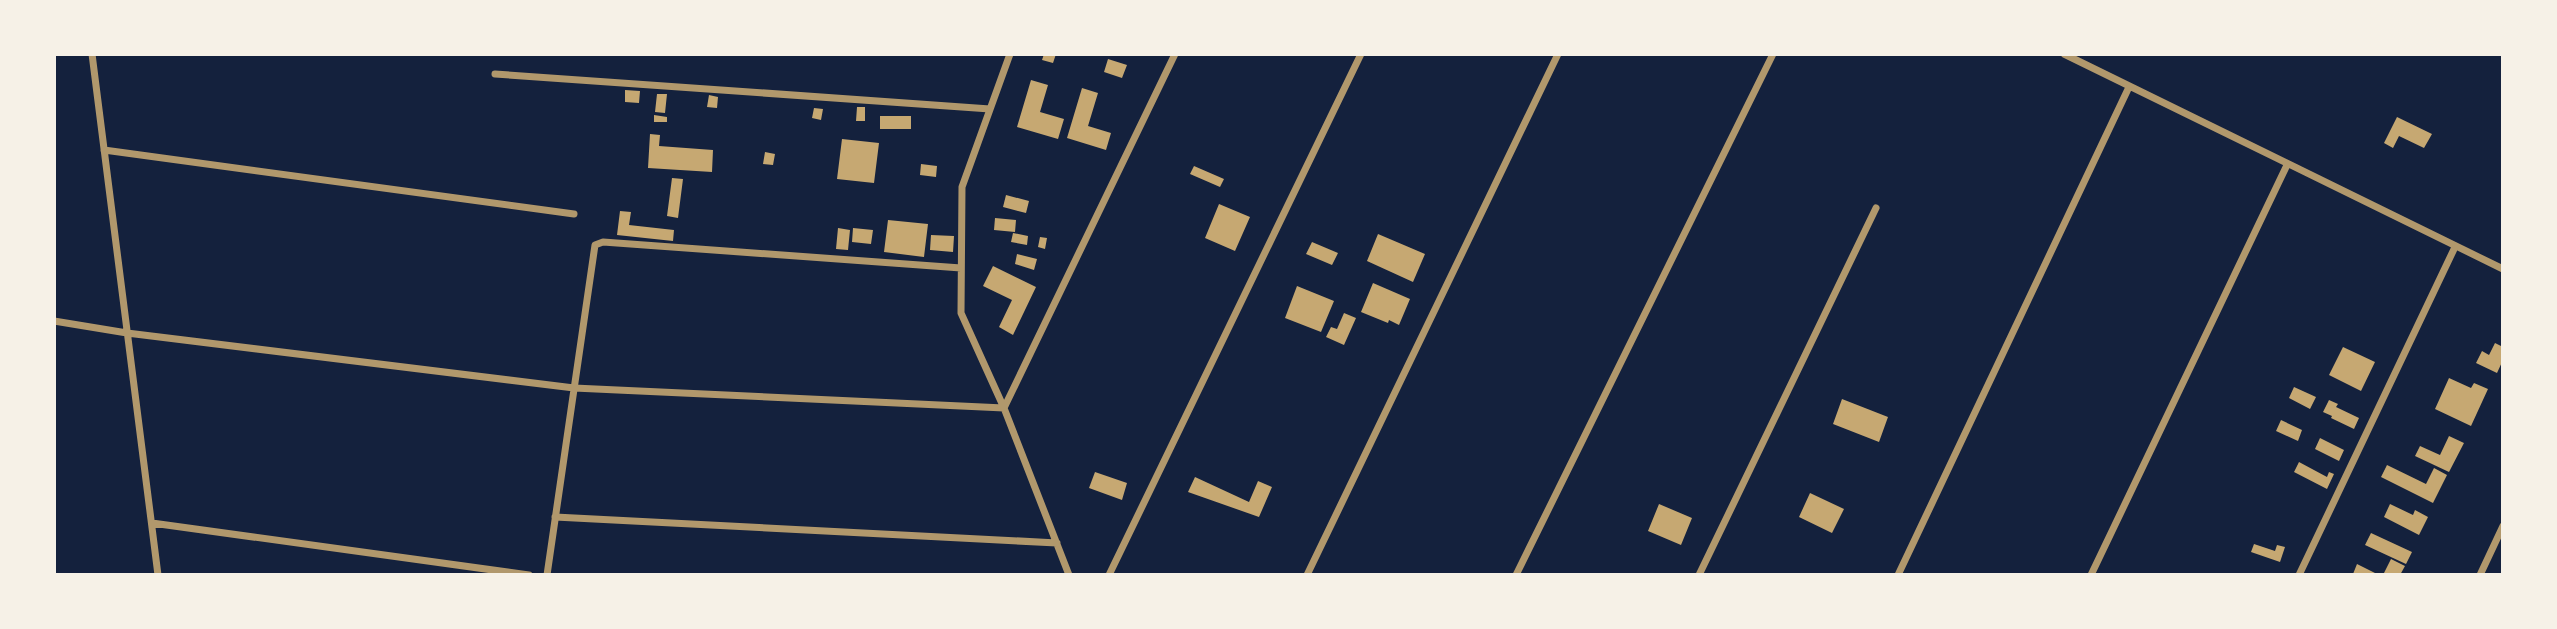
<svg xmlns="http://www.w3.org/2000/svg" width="2557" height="629" font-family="Rubik,sans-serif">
	<rect width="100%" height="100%" fill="#14213d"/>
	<path fill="#c6a872" d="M1044 54H1056L1053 63 1042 60Z
		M1108 59 1127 65 1122 78 1104 72Z
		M1031 80 1048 85 1040 112 1064 119 1058 139 1017 127Z
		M1082 88 1098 93 1088 126 1111 133 1106 150 1067 138Z
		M625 90 640 91 639 103 625 102Z
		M657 94H667L665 113 655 112Z
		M709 95 718 97 717 108 707 107Z
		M857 107H865V121H856Z
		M814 108 823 109 821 120 812 118Z
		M654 115 667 117V122H654Z
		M880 116H911V129H880Z
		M2397 117 2432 134 2424 148 2399 136 2393 148 2384 143Z
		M650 134 660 135 659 146 713 150 712 172 648 168Z
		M842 139 879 143 874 183 837 179Z
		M765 152 775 154 773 165 763 164Z
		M921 164 937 166 936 177 920 175Z
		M1194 166 1224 179 1220 187 1190 174Z
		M672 178 683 179 678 218 667 216Z
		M1006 195 1029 201 1026 213 1003 207Z
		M1219 204 1250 217 1235 251 1205 238Z
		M620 211 631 212 629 225 674 230 673 241 617 235Z
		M995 218 1016 220 1015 232 994 230Z
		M888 220 928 224 924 257 884 252Z
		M838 228 850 230 848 250 836 249Z
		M853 228 873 230 871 244 852 242Z
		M1013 233 1028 236 1027 245 1011 242Z
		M1378 234 1425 254 1413 282 1367 261Z
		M931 235 954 236 953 252 930 250Z
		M1040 237 1047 238 1045 249 1038 247Z
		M1312 242 1338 253 1332 265 1306 254Z
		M1017 254 1037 259 1034 270 1015 264Z
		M993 266 1036 287 1013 335 999 327 1012 300 983 286Z
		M1373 283 1410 299 1399 325 1389 320 1388 323 1361 312Z
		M1297 286 1334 301 1321 332 1285 318Z
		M1344 313 1356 318 1344 345 1326 337 1331 327 1337 329Z
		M2495 343 2503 347V360L2497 373 2476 363 2482 351 2489 355Z
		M2343 347 2375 362 2361 391 2329 375Z
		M2449 378 2471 388 2474 383 2488 389 2471 426 2435 409Z
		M2294 387 2316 397 2310 409 2289 398Z
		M1842 399 1888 417 1879 442 1833 424Z
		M2329 400 2338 404 2336 407 2359 418 2354 429 2331 418 2332 416 2323 412Z
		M2281 420 2302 430 2298 441 2276 431Z
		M2449 436 2464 443 2449 472 2415 456 2420 446 2440 455Z
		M2320 438 2344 450 2339 461 2315 449Z
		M2299 462 2327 477 2329 472 2334 474 2327 489 2294 472Z
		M2387 465 2426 484 2434 468 2447 475 2433 503 2381 477Z
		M1095 472 1127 483 1122 500 1089 488Z
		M1195 477 1249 502 1258 481 1272 487 1259 517 1188 492Z
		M1810 493 1844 509 1832 533 1799 517Z
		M1659 504 1692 518 1681 545 1648 531Z
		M2390 504 2413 515 2415 510 2428 517 2419 535 2384 517Z
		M2371 533 2412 552 2406 564 2365 545Z
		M2254 544 2275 551 2277 545 2285 547 2280 562 2251 552Z
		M2391 559 2405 566 2400 575H2383Z
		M2357 564 2379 575H2354L2353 574Z"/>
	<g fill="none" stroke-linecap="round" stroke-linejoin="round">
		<path stroke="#b1986c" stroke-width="7" d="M92 54 158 575
			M1010 54 962 187 961 313 1004 408 1069 575
			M2064 54 2503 269
			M495 74 990 109
			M104 150 574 214
			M54 321 127 333 574 388 1004 408 1175 54
			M555 517 1057 543
			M152 523 529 575
			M547 575 595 245 603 242 961 268
			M1109 575 1361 54
			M1307 575 1558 54
			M1516 575 1773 54
			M1699 575 1876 208
			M1898 575 2129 87
			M2091 575 2287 165
			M2299 575 2455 247
			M2480 575 2503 526"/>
	</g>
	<rect width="2557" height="629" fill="none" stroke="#f6f1e7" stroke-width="112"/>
</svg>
